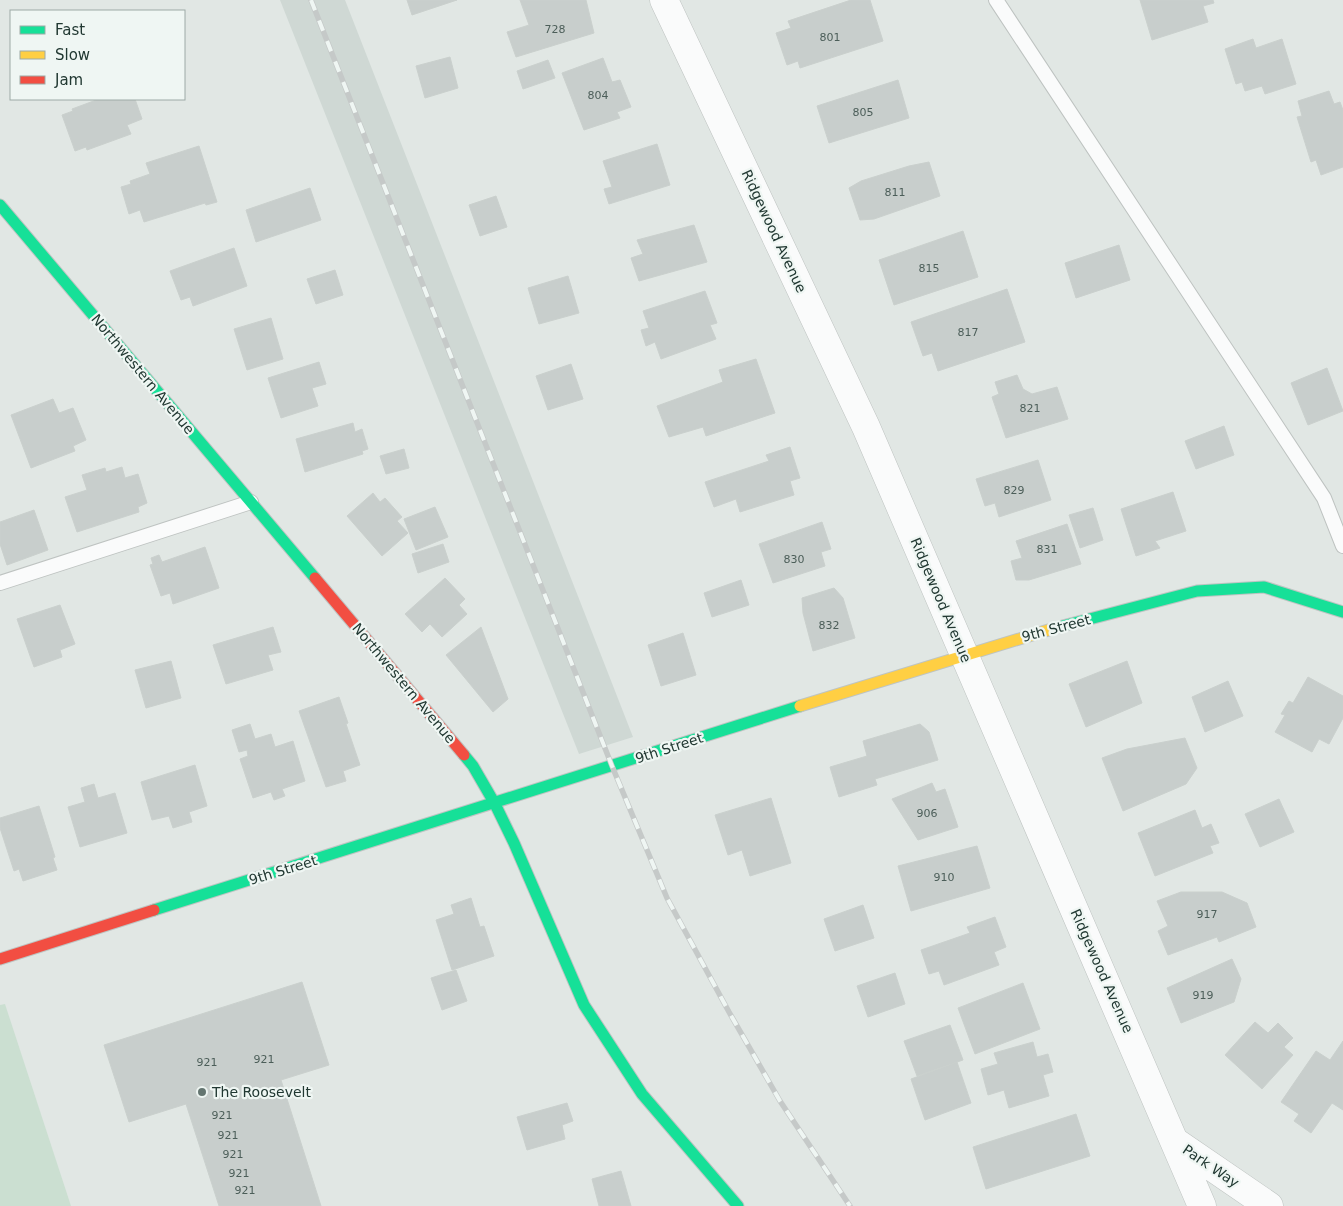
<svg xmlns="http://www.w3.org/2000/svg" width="1343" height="1206" font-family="'DejaVu Sans',sans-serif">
	<rect width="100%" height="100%" fill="#e1e7e4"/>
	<path fill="#cfd8d4" d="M280 0H345L633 737 579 754Z"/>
	<path fill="#cbdfd1" d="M5 1004 71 1206H0V1005Z"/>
	<path fill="#c8cecc" stroke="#cad0cd" d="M407 0H457L412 15Z
		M520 0H586L594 33 516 57 507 32 529 25Z
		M851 0H870L883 41 800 68 798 61 787 65 776 33 791 28 788 21Z
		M1140 0H1213L1214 3 1203 6 1208 22 1152 40Z
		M1253 39 1256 48 1282 39 1296 84 1265 94 1262 86 1245 91 1242 82 1236 84 1225 49Z
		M450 57 458 88 425 98 416 66Z
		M603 58 612 82 620 80 631 107 617 112 620 118 584 130 562 73Z
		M548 60 555 78 523 89 517 71Z
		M898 80 909 118 829 143 817 106Z
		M1329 91 1334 104 1340 102 1343 110V167L1321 175 1316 160 1311 162 1297 117 1302 116 1298 101Z
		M99 99H135L142 119 127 125 131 134 87 150 86 147 75 151 62 115 73 111 72 109Z
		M657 144 670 185 609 204 604 189 612 187 603 161Z
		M199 146 217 202 206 205 205 203 144 222 140 210 129 214 121 187 131 184 130 181 150 174 146 163Z
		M929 162 940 196 874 219 860 220 849 188 861 181 909 166Z
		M310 188 321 220 256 242 246 210Z
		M496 196 507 227 480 236 469 205Z
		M694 225 707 262 639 281 631 258 643 254 637 240Z
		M963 231 978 277 894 305 879 260Z
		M1119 245 1130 280 1076 298 1065 263Z
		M234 248 247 286 193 306 190 297 181 300 170 271Z
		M335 270 343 295 316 304 307 279Z
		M568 276 579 313 539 324 528 288Z
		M1007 289 1025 342 938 371 932 353 923 356 911 322Z
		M705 291 717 323 710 325 716 339 661 359 655 342 646 346 641 330 649 328 643 311Z
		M271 318 283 359 247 370 234 329Z
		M756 359 775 413 706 436 703 427 669 437 657 406 723 382 719 370Z
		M319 362 326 384 312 388 318 406 281 418 268 378Z
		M571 364 583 399 548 410 536 376Z
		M1327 368 1343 411 1308 425 1291 383Z
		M1017 375 1023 389 1032 394 1057 387 1068 419 1006 438 992 397 999 394 995 382Z
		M53 399 59 413 73 408 86 440 73 446 75 451 31 468 11 415Z
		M353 423 355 432 362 429 368 449 362 451 363 454 305 472 296 439Z
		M1224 426 1234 455 1196 469 1185 441Z
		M790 447 800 478 790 481 794 495 740 512 736 499 714 507 705 482 769 461 766 455Z
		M404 449 409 468 386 474 380 456Z
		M1038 460 1051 500 999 517 995 503 985 506 976 479Z
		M122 467 125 478 138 474 147 503 138 507 139 512 77 532 65 497 87 490 82 475 105 468 106 472Z
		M1173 492 1186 531 1155 541 1160 548 1136 556 1121 509Z
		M373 493 380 502 385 498 402 517 397 521 408 533 382 556 347 516Z
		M435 507 448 537 416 550 404 519Z
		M1093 508 1103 540 1080 548 1069 515Z
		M34 510 48 550 7 565 0 544V522Z
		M822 522 831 549 821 552 825 566 773 583 759 544Z
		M1067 524 1081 564 1029 580H1016L1011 561 1022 558 1016 541Z
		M443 544 449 562 418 573 412 554Z
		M205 547 219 588 173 604 170 593 161 596 150 565 153 564 151 558 159 555 162 562Z
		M445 578 465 599 459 605 467 614 442 637 430 624 422 632 405 614Z
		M741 580 749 605 712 617 704 593Z
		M834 588 843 598 855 638 813 651 803 613 802 598Z
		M60 605 75 644 60 650 62 657 34 667 17 619Z
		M273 627 281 652 268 655 273 670 226 684 213 645Z
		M481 627 508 699 493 712 446 655Z
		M683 633 696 675 661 686 648 645Z
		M171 661 181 698 146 708 135 670Z
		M1127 661 1142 703 1086 727 1069 684Z
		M1308 677 1343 696V718L1329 744 1319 739 1312 752 1275 732 1285 715 1281 714 1289 701 1293 703Z
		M1228 681 1243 716 1205 732 1192 697Z
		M339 697 348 723 346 724 360 765 343 771 346 781 326 787 299 711Z
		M250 724 255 739 271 734 275 747 293 741 305 781 282 789 285 796 274 800 271 792 253 798 240 759 248 756 247 750 239 752 232 730Z
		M920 724 929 732 938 760 875 779 877 785 839 797 830 767 867 756 863 741Z
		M1185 738 1197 768 1186 784 1123 811 1102 758 1127 749Z
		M195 765 207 806 189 812 192 822 173 828 169 816 152 820 141 782Z
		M932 783 936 792 945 789 958 827 918 840 892 799Z
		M94 784 98 798 115 793 127 833 80 847 68 807 85 802 81 788Z
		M771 798 791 863 750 876 742 850 728 855 715 815Z
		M1279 799 1294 832 1260 847 1245 814Z
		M39 806 55 857 53 858 57 870 23 881 19 869 14 871 0 828V818Z
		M1195 810 1202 828 1211 824 1219 843 1210 846 1213 853 1155 876 1138 833Z
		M977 846 990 888 911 911 898 866Z
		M1181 892H1222L1247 903 1256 927 1219 942 1217 937 1168 955 1158 931 1168 926 1157 901Z
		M471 898 480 927 484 926 494 956 452 970 436 920 454 914 451 905Z
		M863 905 874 938 835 951 824 919Z
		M995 917 1006 947 994 952 999 965 944 985 939 971 929 974 921 950 970 933 967 927Z
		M1232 959 1241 979 1234 1002 1181 1023 1167 988Z
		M456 970 467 1001 442 1010 431 978Z
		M895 973 905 1004 868 1017 857 986Z
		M302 982 329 1065 281 1080 321 1206H219L186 1104 129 1122 104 1045Z
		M1023 983 1040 1029 975 1054 958 1008Z
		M1255 1022 1268 1033 1278 1023 1293 1038 1284 1047 1293 1055 1262 1089 1225 1055Z
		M950 1025 963 1060 917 1076 904 1041Z
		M1343 1041V1110L1332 1103 1311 1133 1294 1121 1299 1114 1281 1102 1316 1051 1330 1060Z
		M1033 1042 1037 1057 1048 1054 1053 1072 1043 1075 1049 1096 1009 1108 1004 1090 988 1095 981 1069 998 1064 994 1053Z
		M957 1062 971 1103 925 1120 911 1079Z
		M567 1103 573 1121 562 1125 565 1139 527 1150 517 1117Z
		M1076 1114 1090 1156 986 1189 973 1147Z
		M621 1171 631 1206H599L592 1179Z"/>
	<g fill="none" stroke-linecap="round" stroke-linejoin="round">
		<g stroke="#bec3c1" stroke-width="16">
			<path id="lane" d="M996 0 1324 498 1343 546
				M0 583 251 502"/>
		</g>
		<g stroke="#bec3c1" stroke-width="29">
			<path id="street" d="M664 0 866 427 1202 1206
				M1177 1143 1269 1206"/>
		</g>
		<g stroke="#bec4c2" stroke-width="13">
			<path id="fast" d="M0 205 315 578
				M1055 628 1197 591 1264 587 1343 612
				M464 755 473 766 495 804 514 843 584 1005 642 1094 738 1206
				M154 910 800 706"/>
		</g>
		<g stroke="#bec4c2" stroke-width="13">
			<path id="slow" d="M800 706 1055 628"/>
		</g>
		<g stroke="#bec4c2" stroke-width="13">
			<path id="jam" d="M315 578 464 755
				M0 959 154 910"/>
		</g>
		<use href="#lane" stroke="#fafbfb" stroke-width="14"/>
		<use href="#street" stroke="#fafbfb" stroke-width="28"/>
		<use href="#fast" stroke="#16e098" stroke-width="11"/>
		<use href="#slow" stroke="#ffcf43" stroke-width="11"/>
		<use href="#jam" stroke="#f24e42" stroke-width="11"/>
		<g stroke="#c5c9c8" stroke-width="5.5">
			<path id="rail" d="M311 0 612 766 667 898 729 1012 780 1101 850 1206"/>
		</g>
		<use href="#rail" stroke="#eff6f3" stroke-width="4" stroke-dasharray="11" stroke-linecap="butt"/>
	</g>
	<circle fill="#647570" stroke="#eff6f3" stroke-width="2" cx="202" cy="1092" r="5"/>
	<g text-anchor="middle" stroke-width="4.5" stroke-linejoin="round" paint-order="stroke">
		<g font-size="11" fill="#4c5e59">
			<text x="555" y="33">728</text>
			<text x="830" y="41">801</text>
			<text x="598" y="99">804</text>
			<text x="863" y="116">805</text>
			<text x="895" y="196">811</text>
			<text x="929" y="272">815</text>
			<text x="968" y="336">817</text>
			<text x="1030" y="412">821</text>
			<text x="1014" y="494">829</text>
			<text x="1047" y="553">831</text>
			<text x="794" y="563">830</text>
			<text x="829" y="629">832</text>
			<text x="927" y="817">906</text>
			<text x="944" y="881">910</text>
			<text x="1207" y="918">917</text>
			<text x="1203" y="999">919</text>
			<text x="264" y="1063">921</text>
			<text x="207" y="1066">921</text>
			<text x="222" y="1119">921</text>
			<text x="228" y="1139">921</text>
			<text x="233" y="1158">921</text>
			<text x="239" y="1177">921</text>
			<text x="245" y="1194">921</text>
		</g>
		<g font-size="14" fill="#213832" stroke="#eff6f3">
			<text transform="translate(774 231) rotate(65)" y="5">Ridgewood Avenue</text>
			<text transform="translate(143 374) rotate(50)" y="5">Northwestern Avenue</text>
			<text transform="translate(941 600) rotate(67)" y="5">Ridgewood Avenue</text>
			<text transform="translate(1056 628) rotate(-15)" y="5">9th Street</text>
			<text transform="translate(404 683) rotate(50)" y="5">Northwestern Avenue</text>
			<text transform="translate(669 748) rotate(-18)" y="5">9th Street</text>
			<text transform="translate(283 870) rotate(-17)" y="5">9th Street</text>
			<text transform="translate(1102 971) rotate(66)" y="5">Ridgewood Avenue</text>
			<text transform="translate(1211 1166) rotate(34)" y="5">Park Way</text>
		</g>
		<g font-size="14" fill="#213832" stroke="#eff6f3" text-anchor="start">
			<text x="212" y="1097">The Roosevelt</text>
		</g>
	</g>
	<rect x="10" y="10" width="175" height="90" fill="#eff6f3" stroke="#9daaa6"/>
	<rect x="20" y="26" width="25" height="8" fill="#16e098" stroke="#9daaa6"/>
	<text x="55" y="35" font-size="15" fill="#213832">Fast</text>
	<rect x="20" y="51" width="25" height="8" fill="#ffcf43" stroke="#9daaa6"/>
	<text x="55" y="60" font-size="15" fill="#213832">Slow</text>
	<rect x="20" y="76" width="25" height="8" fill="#f24e42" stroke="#9daaa6"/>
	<text x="55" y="85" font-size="15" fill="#213832">Jam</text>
</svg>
